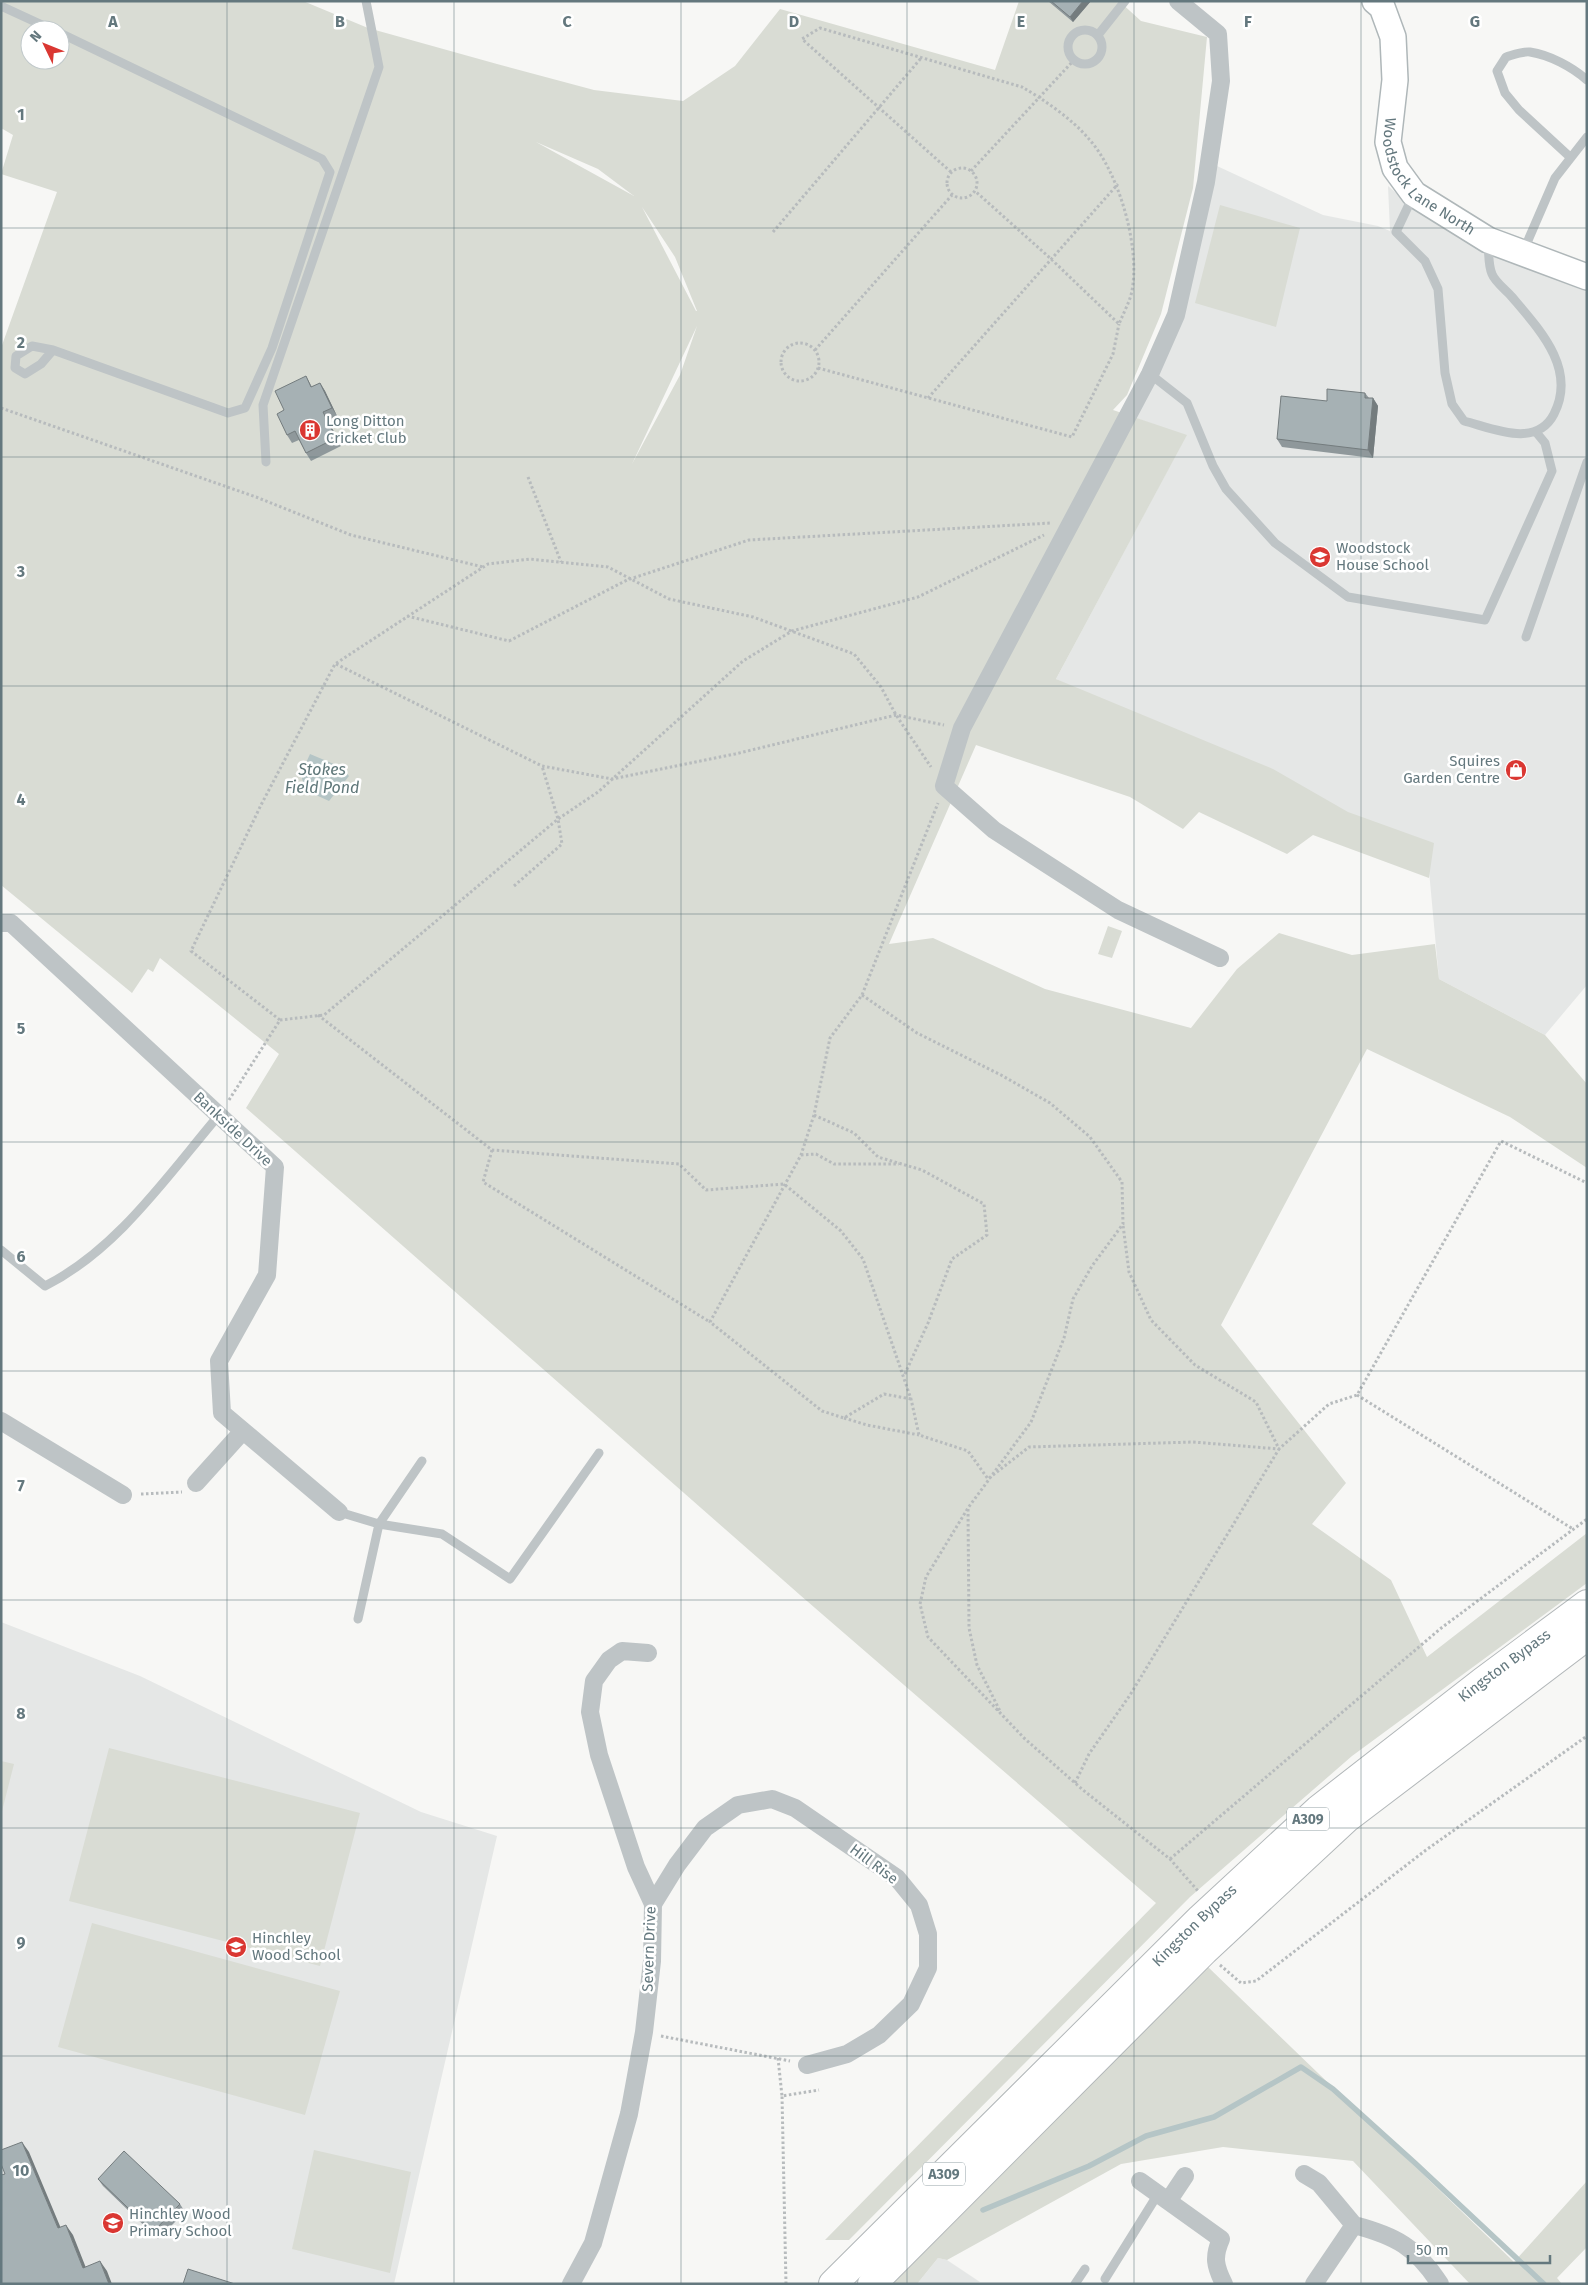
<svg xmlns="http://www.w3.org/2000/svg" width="1588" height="2285" font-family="'Fira Sans',sans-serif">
	<rect width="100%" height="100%" fill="#f7f7f5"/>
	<path fill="#e5e7e6" d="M1217 166 1323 215 1378 226 1390 231 1388 186 1417 211 1444 227 1535 271 1587 292V985L1545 1035 1439 979 1429 871 1056 679 1186 436 1136 418Z
		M1 1622 140 1676 421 1812 497 1836 394 2284H1Z
		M938 2258 947 2260 980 2282 917 2284Z"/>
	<path fill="#d9dcd4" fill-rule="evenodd" d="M1 1H303L368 28 497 64 594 90 683 101 735 66 780 9 995 70 1019 1H1119L1141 21 1207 37 1193 188 1161 314 1127 395 1113 410 1187 435 1056 679 1273 769 1348 812 1434 843 1429 878 1313 835 1287 854 1199 812 1183 829 1130 797 976 745 889 944 933 938 1045 989 1191 1028 1237 969 1279 933 1352 955 1435 944 1439 979 1545 1035 1587 1084V1168L1510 1117 1367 1049 1221 1325 1346 1483 1312 1524 1391 1580 1427 1657 1587 1533V1583L1352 1756 1190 1897 849 2240H825L1156 1903 800 1595 246 1108 279 1054 160 958 153 972 148 969 132 993 1 885V348L57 192 1 174 13 135 1 128ZM30 30H60V60H30ZM536 142 598 169 634 196ZM642 207 675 257 697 311H696ZM697 326 680 375 632 464Z
		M1220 205 1300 228 1276 327 1195 303Z
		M1108 926 1122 931 1112 958 1098 954Z
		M109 1748 360 1813 320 1966 69 1901Z
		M1 1761 14 1764 1 1815Z
		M92 1923 340 1991 305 2115 58 2047Z
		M1208 1967 1514 2262 1587 2181V2247L1557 2278 1562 2284H1470L1353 2161 1223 2147 1121 2164 947 2260 938 2258 917 2284H889Z
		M314 2150 411 2172 390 2273 292 2249Z"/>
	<path fill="#b5c5c6" d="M310 754 341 767 349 776 329 801 305 790 301 774Z"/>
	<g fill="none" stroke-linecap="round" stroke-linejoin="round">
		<path stroke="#b5c5c6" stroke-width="5.5" d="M983 2210 1089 2166 1146 2136 1214 2117 1301 2067 1333 2089 1415 2163 1544 2284"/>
		<g stroke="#afb7b9" stroke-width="28">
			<g id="secondary">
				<path id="s1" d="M1375 1 1382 7 1393 37 1395 80 1388 142 1395 168 1414 194 1488 240 1587 277"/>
			</g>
		</g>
		<g stroke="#b2b7b9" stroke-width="30">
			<g id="highway">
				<path id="s2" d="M833 2284 1201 1918 1319 1809 1482 1682 1587 1604"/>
				<path d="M872 2284 1204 1951 1347 1818 1587 1636"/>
			</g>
		</g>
		<path stroke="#b7bbbd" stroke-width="3" stroke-dasharray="2.5 2.5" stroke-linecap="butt" d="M947 183a15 15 0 1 1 30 0a15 15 0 1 1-30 0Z
			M971 171 1074 60
			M951 172 802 39 820 28 1022 87C1043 99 1072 119 1088 138 1119 171 1142 251 1131 295 1128 305 1123 314 1119 324L1050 258 975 191
			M773 232 922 57
			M781 362a19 19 0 1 1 38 0a19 19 0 1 1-38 0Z
			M815 350 952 195
			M818 368 1072 437 1113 354 1119 324
			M928 398 1118 184
			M1 408 256 497 351 535 483 567
			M528 477 561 562
			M407 616 509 641 627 580 749 540 1051 523
			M336 664 542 766 612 779 735 754 896 715 944 725
			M514 886 562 844 558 819 542 766
			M862 995 917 1033 1001 1075 1050 1103 1090 1137 1122 1182 1123 1224 1092 1266 1073 1299 1064 1338 1031 1422 968 1508 926 1577 920 1604 928 1637 1024 1738 1083 1790 1170 1859 1198 1891
			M318 1015 492 1150 679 1164 706 1190 784 1184 841 1231 863 1259 911 1399 919 1435 968 1451 988 1479 1029 1447 1193 1442 1279 1449 1329 1404 1357 1395 1501 1141 1587 1183
			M280 1020 324 1015 558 819 598 792 743 661 792 631 918 597 1044 535
			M229 1100 280 1020 191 951 261 805 335 664 488 564 530 559 608 567 669 599 753 617 854 654 881 687 896 715 931 767
			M814 1115 854 1133 878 1157 922 1170 984 1204 987 1235 952 1259 928 1323 904 1376
			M492 1150 483 1182 710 1322
			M801 1155 816 1154 834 1164H899
			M1357 1395 1573 1529
			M911 1399 884 1394 844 1418 822 1411 710 1322 801 1155 814 1115 830 1038 862 995 938 803
			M844 1418 867 1425 919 1435
			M141 1494 182 1492
			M968 1509 969 1628 977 1665 1000 1711
			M1075 1783 1089 1754 1130 1695 1279 1449 1256 1402 1195 1365 1151 1320 1129 1272 1123 1225
			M1170 1859 1440 1629 1587 1519
			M1220 1965 1241 1983 1256 1981 1426 1850 1587 1736
			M661 2036 790 2061
			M778 2058 782 2096
			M786 2284 782 2096 819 2090"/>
		<path stroke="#bec4c6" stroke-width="9" d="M1 6 53 30
			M1068 47a17 17 0 1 1 34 0a17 17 0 1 1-34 0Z
			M1098 35 1125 1
			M1570 157 1519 110 1505 93 1497 71 1506 57C1513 55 1523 51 1530 52 1550 55 1572 67 1587 80
			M1413 196 1396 232 1425 261 1438 289 1445 373 1452 404 1464 421C1492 428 1536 449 1554 414 1577 369 1540 330 1512 297 1506 290 1495 282 1492 274 1488 265 1489 252 1488 243
			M1523 252 1555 178 1587 137
			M53 350 41 364 25 374 15 368 16 356 32 346 53 350 228 413 245 408 272 348 330 172 322 159 60 33
			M1150 374 1187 403 1213 466 1226 489 1275 543 1348 597 1485 620 1552 471 1545 443 1536 432
			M266 462 263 405 379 67 366 1
			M1526 637 1587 462
			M1 1250 45 1286C117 1250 168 1175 219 1115
			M339 1512 379 1524 442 1534 510 1579 599 1453
			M358 1619 379 1524 422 1461
			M1105 2279 1158 2194
			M1075 2284 1085 2269"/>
		<path stroke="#bec4c6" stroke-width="18" d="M1178 1 1218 34 1221 81 1206 182 1176 315 1150 374 962 728 944 786 994 830 1118 910 1220 958
			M1 923H11L275 1167 267 1275 219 1361 222 1413 339 1512
			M1 1421 123 1495
			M196 1483 242 1432
			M653 1904 677 1865 705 1828 738 1805 772 1799 795 1808 897 1878 919 1905 928 1934V1968L911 2004 879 2035 847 2054 807 2065
			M1304 2174 1319 2183 1354 2225 1314 2284
			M1140 2181 1221 2239C1213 2257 1215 2266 1224 2284
			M1169 2200 1185 2176
			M1354 2225C1396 2236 1416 2247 1440 2284
			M571 2284 593 2243 629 2114 644 2032 652 1961 653 1904 636 1867 599 1755 590 1712 594 1681 609 1660 622 1651 648 1653"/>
		<use href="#secondary" stroke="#fff" stroke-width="25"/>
		<use href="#highway" stroke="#fff" stroke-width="28"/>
	</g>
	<path fill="#8f989b" d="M1048 1H1091L1073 22Z
		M306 376 312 387 320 383 325 391 337 416 328 420 341 446 311 461 306 453 299 440 292 443 287 435 284 410Z
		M1365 393 1369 398H1373L1378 406 1373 458 1282 447 1277 439 1327 401Z
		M98 2179 180 2204 185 2212 158 2239 103 2186Z"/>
	<path fill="#747c7e" d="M1083 1H1091L1073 22 1070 17Z
		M320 383 325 391 337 416 332 408Z
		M1373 398 1378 406 1373 458 1368 450Z
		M323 412 328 420 341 446 336 438Z
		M22 2142 29 2152 65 2238 58 2228Z
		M66 2225 73 2235 90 2278 83 2268Z
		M100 2261 107 2271 112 2284H109Z"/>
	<path fill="#a6b1b4" stroke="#747c7e" d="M1051 1H1083L1070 17Z
		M306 376 311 387 320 383 332 408 323 412 336 438 306 453 295 431 287 435 277 414 284 410 275 391Z
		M1327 389 1365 393V398H1373L1368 450 1277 439 1281 396 1327 401Z
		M22 2142 58 2228 66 2225 83 2268 100 2261 109 2284H1V2175L5 2174 1 2164V2150Z
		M124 2151 180 2204 153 2232 98 2179Z
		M188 2269 235 2284H183Z"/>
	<path fill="none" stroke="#64787e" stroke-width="1" stroke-opacity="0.55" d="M227 1V2284M454 1V2284M681 1V2284M907 1V2284M1134 1V2284M1361 1V2284M1 228H1587M1 457H1587M1 686H1587M1 914H1587M1 1142H1587M1 1371H1587M1 1600H1587M1 1828H1587M1 2056H1587"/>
	<defs>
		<g id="building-disc" transform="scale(1.125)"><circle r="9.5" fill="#da3732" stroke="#fff"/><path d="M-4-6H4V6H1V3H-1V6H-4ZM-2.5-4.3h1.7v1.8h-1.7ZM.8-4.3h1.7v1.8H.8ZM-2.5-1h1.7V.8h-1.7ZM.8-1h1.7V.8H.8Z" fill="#fff"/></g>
		<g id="school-disc" transform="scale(1.125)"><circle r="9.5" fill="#da3732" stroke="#fff"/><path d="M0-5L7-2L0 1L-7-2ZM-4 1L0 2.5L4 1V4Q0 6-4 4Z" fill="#fff"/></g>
		<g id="shop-disc" transform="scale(1.125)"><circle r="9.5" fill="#da3732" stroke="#fff"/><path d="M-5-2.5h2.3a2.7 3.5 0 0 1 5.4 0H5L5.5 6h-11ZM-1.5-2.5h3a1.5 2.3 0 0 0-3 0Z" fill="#fff"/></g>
	</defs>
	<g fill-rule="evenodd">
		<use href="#building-disc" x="310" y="430"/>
		<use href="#school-disc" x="1320" y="557"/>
		<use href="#shop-disc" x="1516" y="770"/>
		<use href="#school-disc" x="236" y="1947"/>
		<use href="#school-disc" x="113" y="2223"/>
	</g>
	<g text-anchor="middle" stroke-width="5" stroke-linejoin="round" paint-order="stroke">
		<g fill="#fff" stroke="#92a0a5" stroke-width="1">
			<rect x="1287" y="1807.5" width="42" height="23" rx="4"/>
			<rect x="923" y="2162.5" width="42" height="23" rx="4"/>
		</g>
		<g font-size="14" font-weight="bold" fill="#64787e">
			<text x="1308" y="1824">A309</text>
			<text x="944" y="2179">A309</text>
		</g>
		<g font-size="15" fill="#64787e" stroke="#fff">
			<text dy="5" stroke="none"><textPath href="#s1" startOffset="199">Woodstock Lane North</textPath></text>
			<text transform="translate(233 1129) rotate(43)" y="5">Bankside Drive</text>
			<text dy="5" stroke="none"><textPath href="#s2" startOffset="914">Kingston Bypass</textPath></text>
			<text transform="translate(874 1864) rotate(37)" y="5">Hill Rise</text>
			<text dy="5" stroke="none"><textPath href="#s2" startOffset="509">Kingston Bypass</textPath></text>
			<text transform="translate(649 1949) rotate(-88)" y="5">Severn Drive</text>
		</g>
		<g font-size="15" fill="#64787e" stroke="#fff" text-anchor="start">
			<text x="326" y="426">Long Ditton<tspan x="326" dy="17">Cricket Club</tspan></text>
			<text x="1336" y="553">Woodstock<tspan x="1336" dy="17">House School</tspan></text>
			<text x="1500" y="766" text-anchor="end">Squires<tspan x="1500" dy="17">Garden Centre</tspan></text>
			<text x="252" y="1943">Hinchley<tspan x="252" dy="17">Wood School</tspan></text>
			<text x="129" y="2219">Hinchley Wood<tspan x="129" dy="17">Primary School</tspan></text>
		</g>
		<g font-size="16" font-style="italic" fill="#5f7779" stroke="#fff">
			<text x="322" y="775">Stokes<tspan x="322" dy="18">Field Pond</tspan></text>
		</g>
	</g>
	<g font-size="16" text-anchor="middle" font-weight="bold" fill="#64787e" stroke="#fff" stroke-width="5" stroke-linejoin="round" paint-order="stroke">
		<text x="113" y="27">A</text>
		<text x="340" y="27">B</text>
		<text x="567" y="27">C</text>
		<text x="794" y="27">D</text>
		<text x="1021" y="27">E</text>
		<text x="1248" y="27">F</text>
		<text x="1475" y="27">G</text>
		<text x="21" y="120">1</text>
		<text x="21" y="348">2</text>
		<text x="21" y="577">3</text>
		<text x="21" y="805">4</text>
		<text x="21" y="1034">5</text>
		<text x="21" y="1262">6</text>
		<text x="21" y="1491">7</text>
		<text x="21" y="1719">8</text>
		<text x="21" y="1948">9</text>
		<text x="21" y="2176">10</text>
	</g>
	<rect width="1588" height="2285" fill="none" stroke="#64787e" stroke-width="5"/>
	<g transform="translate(45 45) rotate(313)"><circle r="24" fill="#ffffff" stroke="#c1c9cb"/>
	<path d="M0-4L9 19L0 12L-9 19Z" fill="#da3732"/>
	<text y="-8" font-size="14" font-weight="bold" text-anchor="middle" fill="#64787e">N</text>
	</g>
	<path d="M1408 2255v8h142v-8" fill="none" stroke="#64787e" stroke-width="2.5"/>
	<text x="1416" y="2255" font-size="15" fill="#64787e" stroke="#ffffff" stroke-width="4" paint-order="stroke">50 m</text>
</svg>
